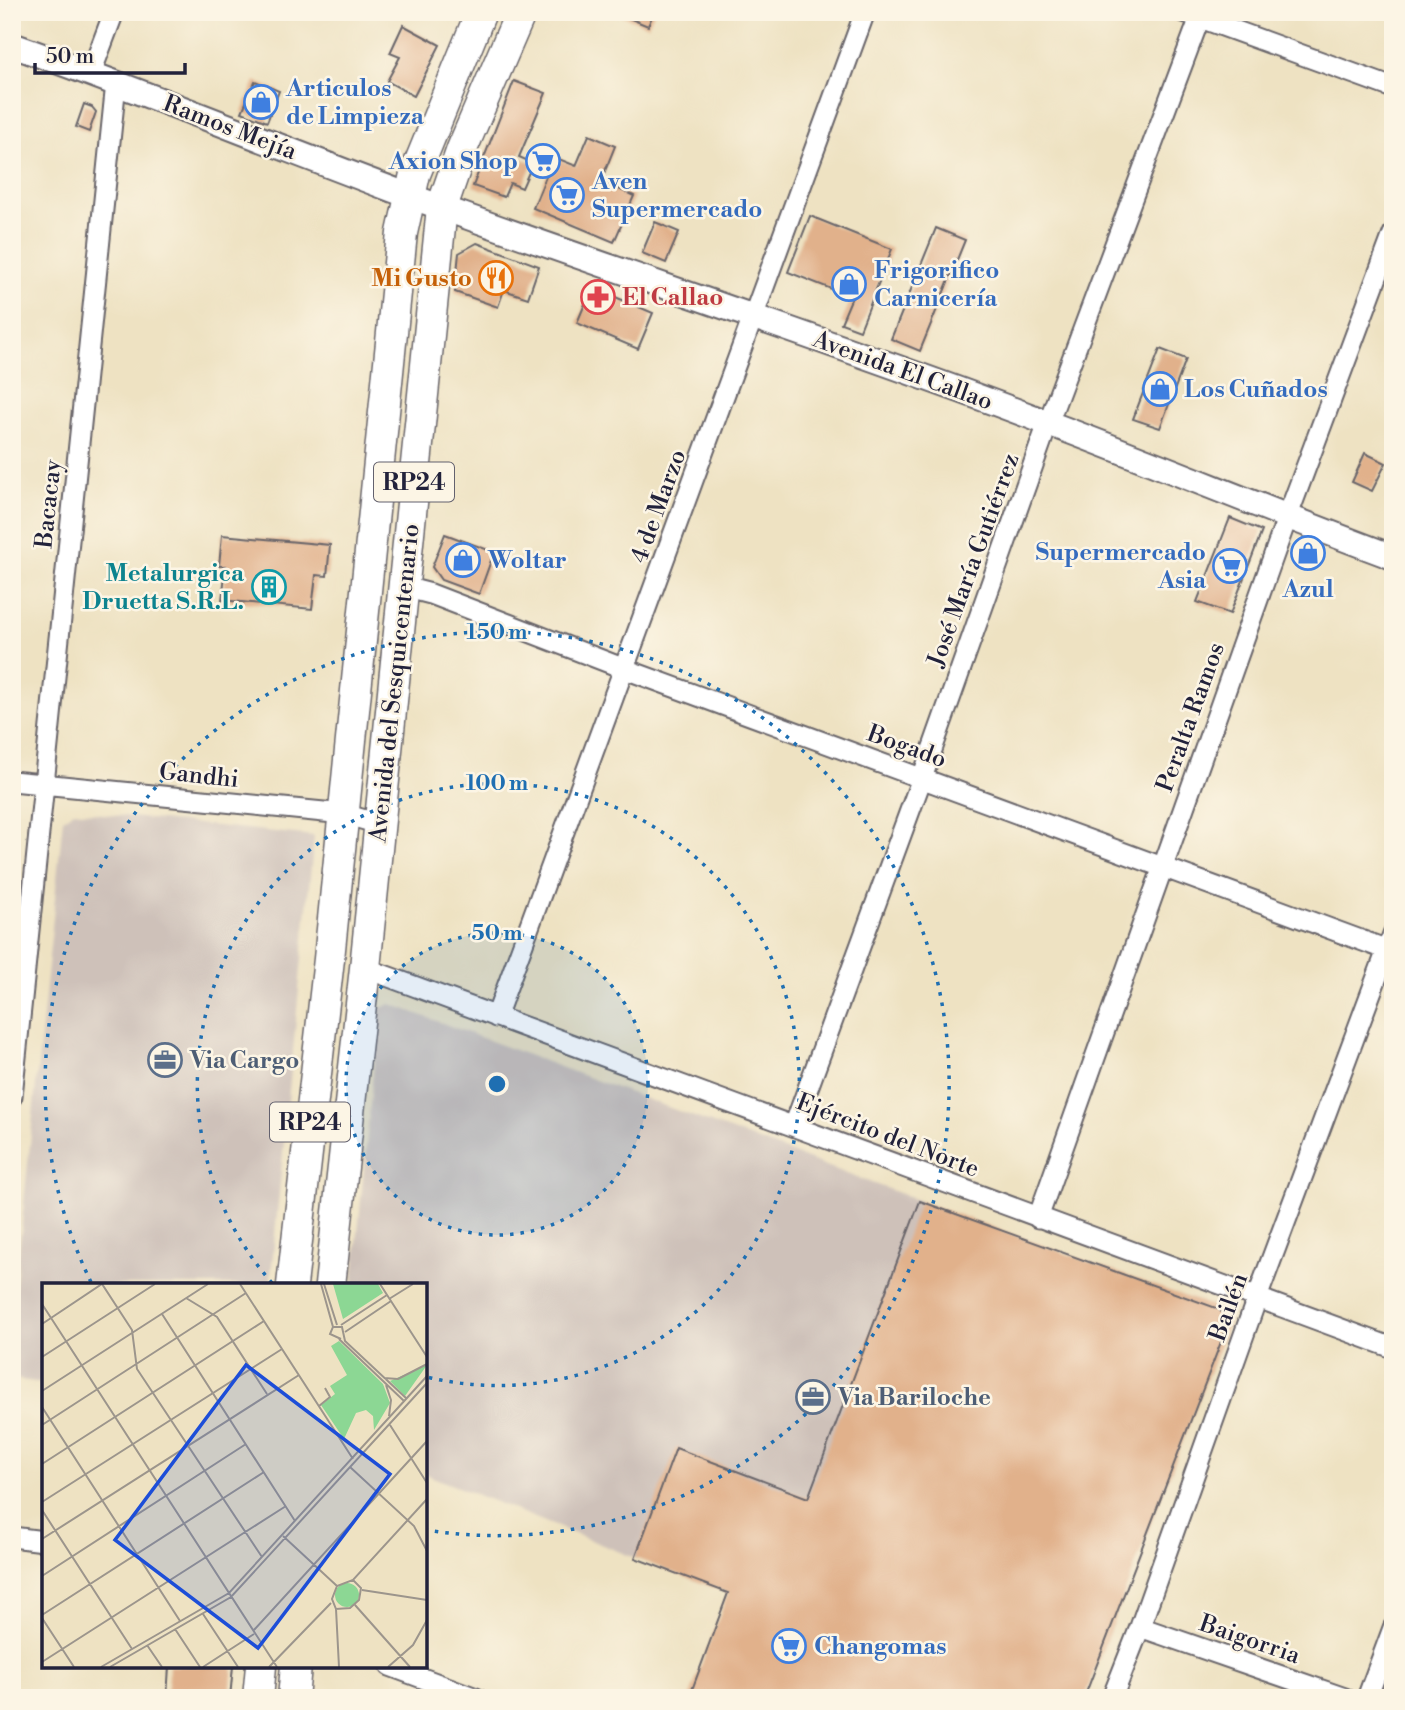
<svg xmlns="http://www.w3.org/2000/svg" width="1405" height="1710" font-family="'Libre Bodoni',serif">
	<rect width="100%" height="100%" fill="#fcf5e5"/>
	<filter id="ink" filterUnits="userSpaceOnUse"><feTurbulence type="fractalNoise" baseFrequency=".0143" numOctaves="2"/><feDisplacementMap in="SourceGraphic" scale="14" xChannelSelector="R" yChannelSelector="G"/><feConvolveMatrix kernelMatrix="1 2 1 2 8 2 1 2 1" color-interpolation-filters="sRGB"/></filter>
	<filter id="wash" filterUnits="userSpaceOnUse"><feTurbulence type="fractalNoise" baseFrequency=".00686" numOctaves="4" result="noise"/><feDisplacementMap in="SourceGraphic" scale="28" xChannelSelector="R" yChannelSelector="G"/><feGaussianBlur stdDeviation="1.57" result="paint"/><feColorMatrix in="noise" values="0 0 0 0 0 0 0 0 0 0 0 0 0 0 0 0 0 1.4 0 .05"/><feComposite in="paint" operator="in"/></filter>
	<g filter="url(#wash)">
		<rect width="100%" height="100%" fill="#eee2c2"/>
		<path fill="#cec1b9" d="M74 811 314 836 270 1285H44V1383L12 1379V1321L63 819Z
			M391 1004 920 1201 1219 1309 1229 1321 1084 1698H1009L635 1558 425 1474V1285H353L379 1009Z"/>
		<g id="blocks">
			<path fill="#e1b18b" d="M614 12H654L648 26Z
				M403 25 440 45 414 96 387 81 400 57 390 53Z
				M255 81 279 91 267 122 242 112Z
				M514 81 546 93 519 157 533 163 522 188 510 183 504 197 473 186Z
				M84 104 92 107 96 112 89 132 76 127Z
				M589 135 615 146 601 181 634 196 614 242 533 208 554 157 576 166Z
				M810 216 892 249 860 330 841 323 852 297 788 272Z
				M655 222 679 232 666 263 642 253Z
				M936 228 965 240 920 351 891 339Z
				M477 243 539 266 528 298 504 290 498 307 455 292 459 253Z
				M592 287 653 313 638 349 577 323Z
				M1160 349 1186 359 1160 428 1133 419Z
				M1365 453 1386 463 1372 491 1352 482Z
				M1230 518 1262 531 1230 614 1197 602Z
				M445 534 494 552 479 594 441 580 432 567Z
				M222 535 330 545 327 576 316 575 312 609 222 600 226 566H219Z
				M1304 544 1320 549 1315 564 1295 557 1298 548Z
				M920 1201 1219 1309 1229 1321 1084 1698H689L728 1593 635 1558 676 1448 808 1498Z
				M169 1666H233L230 1698H167Z"/>
		</g>
	</g>
	<g filter="url(#ink)">
		<use href="#blocks" fill-opacity="0" stroke="#69656a" stroke-width="2"/>
		<g fill="none" stroke-linecap="round" stroke-linejoin="round">
			<g stroke="#69656a" stroke-width="23">
				<path id="minor" d="M1184 12 1393 88
					M91 73 114 12
					M404 587 431 594 625 669 1393 952
					M12 781 344 814 379 824
					M365 968 1393 1348
					M496 1017 865 12
					M12 1096 116 83
					M794 1126 922 778 1048 423 1202 12
					M1038 1218 1287 518 1393 234
					M12 1537 44 1541
					M1140 1627 1345 1698
					M390 1666 476 1698
					M1112 1698 1140 1627 1257 1298 1393 934
					M1367 1698 1393 1628"/>
			</g>
			<g stroke="#69656a" stroke-width="28">
				<path id="tertiary" d="M12 45C145 92 275 146 407 195 620 273 836 342 1048 423 1163 466 1277 514 1393 557"/>
			</g>
			<g stroke="#69656a" stroke-width="33">
				<path id="primary" d="M292 1285 329 959 402 233 415 174 481 12
					M330 1285 365 968 442 207 462 149 521 12
					M258 1698 261 1666
					M293 1698 296 1666"/>
			</g>
			<use href="#minor" stroke="#fff" stroke-width="19"/>
			<use href="#tertiary" stroke="#fff" stroke-width="24"/>
			<use href="#primary" stroke="#fff" stroke-width="30"/>
		</g>
	</g>
	<circle cx="497" cy="1084" r="151" fill="#1f6fb2" fill-opacity=".12"/>
	<g fill="none" stroke="#1f6fb2" stroke-width="3.5" stroke-dasharray="3.5 7">
		<circle cx="497" cy="1084" r="151"/>
		<path d="M272 1283A301 301 0 1 1 427 1377"/>
		<path d="M91 1282A452 452 0 1 1 426 1530"/>
	</g>
	<defs>
		<g id="shop-ring" transform="scale(1.75)"><circle r="9.5" fill="#fcf5e5" stroke="#3f7fe0" stroke-width="1.5"/><path d="M-5-2.5h2.3a2.7 3.5 0 0 1 5.4 0H5L5.5 6h-11ZM-1.5-2.5h3a1.5 2.3 0 0 0-3 0Z" fill="#3f7fe0"/></g>
		<g id="supermarket-ring" transform="scale(1.75)"><circle r="9.5" fill="#fcf5e5" stroke="#3f7fe0" stroke-width="1.5"/><path d="M-6-5.5h2.5l.6 2H6L4.5 2H-2.5L-4.4-4H-6ZM-1.5 3.2a1.3 1.3 0 1 0 .1 0ZM3 3.2a1.3 1.3 0 1 0 .1 0Z" fill="#3f7fe0"/></g>
		<g id="restaurant-ring" transform="scale(1.75)"><circle r="9.5" fill="#fcf5e5" stroke="#e8710a" stroke-width="1.5"/><path d="M-5-6h1v4h1v-4h1v4h1v-4h1v5L-1.5 .5V6h-2V.5L-5-1ZM5-6V6H3V1.5H1.5Q1.5-4 5-6Z" fill="#e8710a"/></g>
		<g id="pharmacy-ring" transform="scale(1.75)"><circle r="9.5" fill="#fcf5e5" stroke="#e0444e" stroke-width="1.5"/><path d="M-2-6h4v4h4v4h-4v4h-4v-4h-4v-4h4Z" fill="#e0444e"/></g>
		<g id="building-ring" transform="scale(1.75)"><circle r="9.5" fill="#fcf5e5" stroke="#0f9aa8" stroke-width="1.5"/><path d="M-4-6H4V6H1V3H-1V6H-4ZM-2.5-4.3h1.7v1.8h-1.7ZM.8-4.3h1.7v1.8H.8ZM-2.5-1h1.7V.8h-1.7ZM.8-1h1.7V.8H.8Z" fill="#0f9aa8"/></g>
		<g id="office-ring" transform="scale(1.75)"><circle r="9.5" fill="#fcf5e5" stroke="#5c6f8a" stroke-width="1.5"/><path d="M-6-3h4V-5.5h4V-3h4V5H-6ZM-1-4.5V-3h2v-1.5ZM-6 0V1H6V0Z" fill="#5c6f8a"/></g>
	</defs>
	<g fill-rule="evenodd">
		<use href="#shop-ring" x="261" y="102"/>
		<use href="#supermarket-ring" x="543" y="161"/>
		<use href="#supermarket-ring" x="567" y="195"/>
		<use href="#restaurant-ring" x="496" y="278"/>
		<use href="#shop-ring" x="849" y="284"/>
		<use href="#pharmacy-ring" x="598" y="297"/>
		<use href="#shop-ring" x="1160" y="389"/>
		<use href="#shop-ring" x="1308" y="553"/>
		<use href="#shop-ring" x="463" y="560"/>
		<use href="#supermarket-ring" x="1230" y="566"/>
		<use href="#building-ring" x="269" y="587"/>
		<use href="#office-ring" x="165" y="1060"/>
		<use href="#office-ring" x="813" y="1397"/>
		<use href="#supermarket-ring" x="789" y="1646"/>
	</g>
	<g text-anchor="middle" stroke-width="5" stroke-linejoin="round" paint-order="stroke">
		<g fill="#fcf5e5" stroke="#63616e" stroke-width="2">
			<rect x="374" y="462.5" width="80" height="39" rx="5"/>
			<rect x="270" y="1102.5" width="80" height="39" rx="5"/>
		</g>
		<g font-size="23" font-weight="bold" fill="#22223b">
			<text x="414" y="490">RP24</text>
			<text x="310" y="1130">RP24</text>
		</g>
		<g font-size="24" font-weight="bold" fill="#366cbe" stroke="#fcf5e5" text-anchor="start">
			<text x="286" y="96">Articulos<tspan x="286" dy="28">de Limpieza</tspan></text>
			<text x="518" y="169" text-anchor="end">Axion Shop</text>
			<text x="592" y="189">Aven<tspan x="592" dy="28">Supermercado</tspan></text>
			<text x="874" y="278">Frigorifico<tspan x="874" dy="28">Carnicería</tspan></text>
			<text x="1184" y="397">Los Cuñados</text>
			<text x="1206" y="560" text-anchor="end">Supermercado<tspan x="1206" dy="28">Asia</tspan></text>
			<text x="488" y="568">Woltar</text>
			<text x="1308" y="597" text-anchor="middle">Azul</text>
			<text x="814" y="1654">Changomas</text>
		</g>
		<g font-size="24" fill="#22223b" stroke="#fcf5e5">
			<text transform="translate(230 127) rotate(21)" y="8">Ramos Mejía</text>
			<text transform="translate(903 370) rotate(20)" y="8">Avenida El Callao</text>
			<text transform="translate(48 504) rotate(-84)" y="8">Bacacay</text>
			<text transform="translate(658 506) rotate(-70)" y="8">4 de Marzo</text>
			<text transform="translate(973 560) rotate(-70)" y="8">José María Gutiérrez</text>
			<text transform="translate(394 683) rotate(-84)" y="8">Avenida del Sesquicentenario</text>
			<text transform="translate(1190 717) rotate(-70)" y="8">Peralta Ramos</text>
			<text transform="translate(907 746) rotate(20)" y="8">Bogado</text>
			<text transform="translate(199 775) rotate(6)" y="8">Gandhi</text>
			<text transform="translate(888 1135) rotate(21)" y="8">Ejército del Norte</text>
			<text transform="translate(1228 1307) rotate(-70)" y="8">Bailén</text>
			<text transform="translate(1250 1639) rotate(19)" y="8">Baigorria</text>
		</g>
		<g font-size="24" font-weight="bold" fill="#c56008" stroke="#fcf5e5" text-anchor="end">
			<text x="472" y="286">Mi Gusto</text>
		</g>
		<g font-size="24" font-weight="bold" fill="#be3a42" stroke="#fcf5e5" text-anchor="start">
			<text x="622" y="305">El Callao</text>
		</g>
		<g font-size="24" font-weight="bold" fill="#0d838f" stroke="#fcf5e5" text-anchor="end">
			<text x="244" y="581">Metalurgica<tspan x="244" dy="28">Druetta S.R.L.</tspan></text>
		</g>
		<g font-size="24" font-weight="bold" fill="#4e5e75" stroke="#fcf5e5" text-anchor="start">
			<text x="190" y="1068">Via Cargo</text>
			<text x="838" y="1405">Via Bariloche</text>
		</g>
	</g>
	<g transform="translate(42 1283)">
		<rect width="385" height="385" fill="#eee2c2"/>
		<path d="M291 1H336L341 10 301 36ZM297 58 341 101 348 120 332 147 331 133 324 127 314 130 302 156 279 122 293 111 288 103 305 92 289 63ZM385 82 363 113 348 98ZM293 312a12 12 0 1 1 24 0a12 12 0 1 1-24 0Z" fill="#8cd794"/>
		<path fill="none" stroke="#9c958c" stroke-width="2" d="M198 1 311 176M279 1 291 44 288 51 299 56M282 1 295 42M338 1 385 74M144 15 175 34 225 111M347 16 371 1M0 21 235 384M120 31 253 238M0 41 60 1 90 47 95 86 220 274M299 42 345 12M291 44H300L303 58 364 115M303 49 349 18M297 56 362 118M0 74 113 1M342 95 356 96 385 81M344 102 349 117 347 133M0 108 166 1M277 123 288 114 283 105M0 124 138 338M0 142 204 10M348 142 385 200M0 181 222 38M308 184 372 243 385 268M0 219 240 66M0 227 90 366M241 253 295 303M0 256 257 92M0 293 204 161M311 297 319 305 317 317 308 325 294 326 290 316 295 303 311 297 385 216M320 307 385 317M313 322 368 384M294 326 297 384M161 331 196 384M0 332 222 189M0 335 32 384M133 346 158 384M211 348 385 158M105 362 120 384M0 379 244 223M59 384 187 310 385 93M68 384 189 314 385 100M161 384 212 351M227 384 289 320M346 384 371 362 385 337"/>
		<path fill="#1d4ed8" fill-opacity="0.15" stroke="#1d4ed8" stroke-width="3.5" d="M204 82 348 191 216 365 73 257Z"/>
		<rect width="385" height="385" fill="none" stroke="#22223b" stroke-width="3.5"/>
	</g>
	<circle cx="497" cy="1084" r="10" fill="#1f6fb2" stroke="#fcf5e5" stroke-width="3.5"/>
	<g font-size="21" text-anchor="middle" font-weight="bold" fill="#1f6fb2" stroke="#fcf5e5" stroke-width="5" stroke-linejoin="round" paint-order="stroke">
		<text x="497" y="639">150 m</text>
		<text x="497" y="790">100 m</text>
		<text x="497" y="940">50 m</text>
	</g>
	<rect width="1405" height="1710" fill="none" stroke="#fcf5e5" stroke-width="42"/>
	<path d="M35 63v10h150v-10" fill="none" stroke="#22223b" stroke-width="3.5"/>
	<text x="46" y="63" font-size="21" fill="#22223b" stroke="#fcf5e5" stroke-width="5" paint-order="stroke">50 m</text>
</svg>
